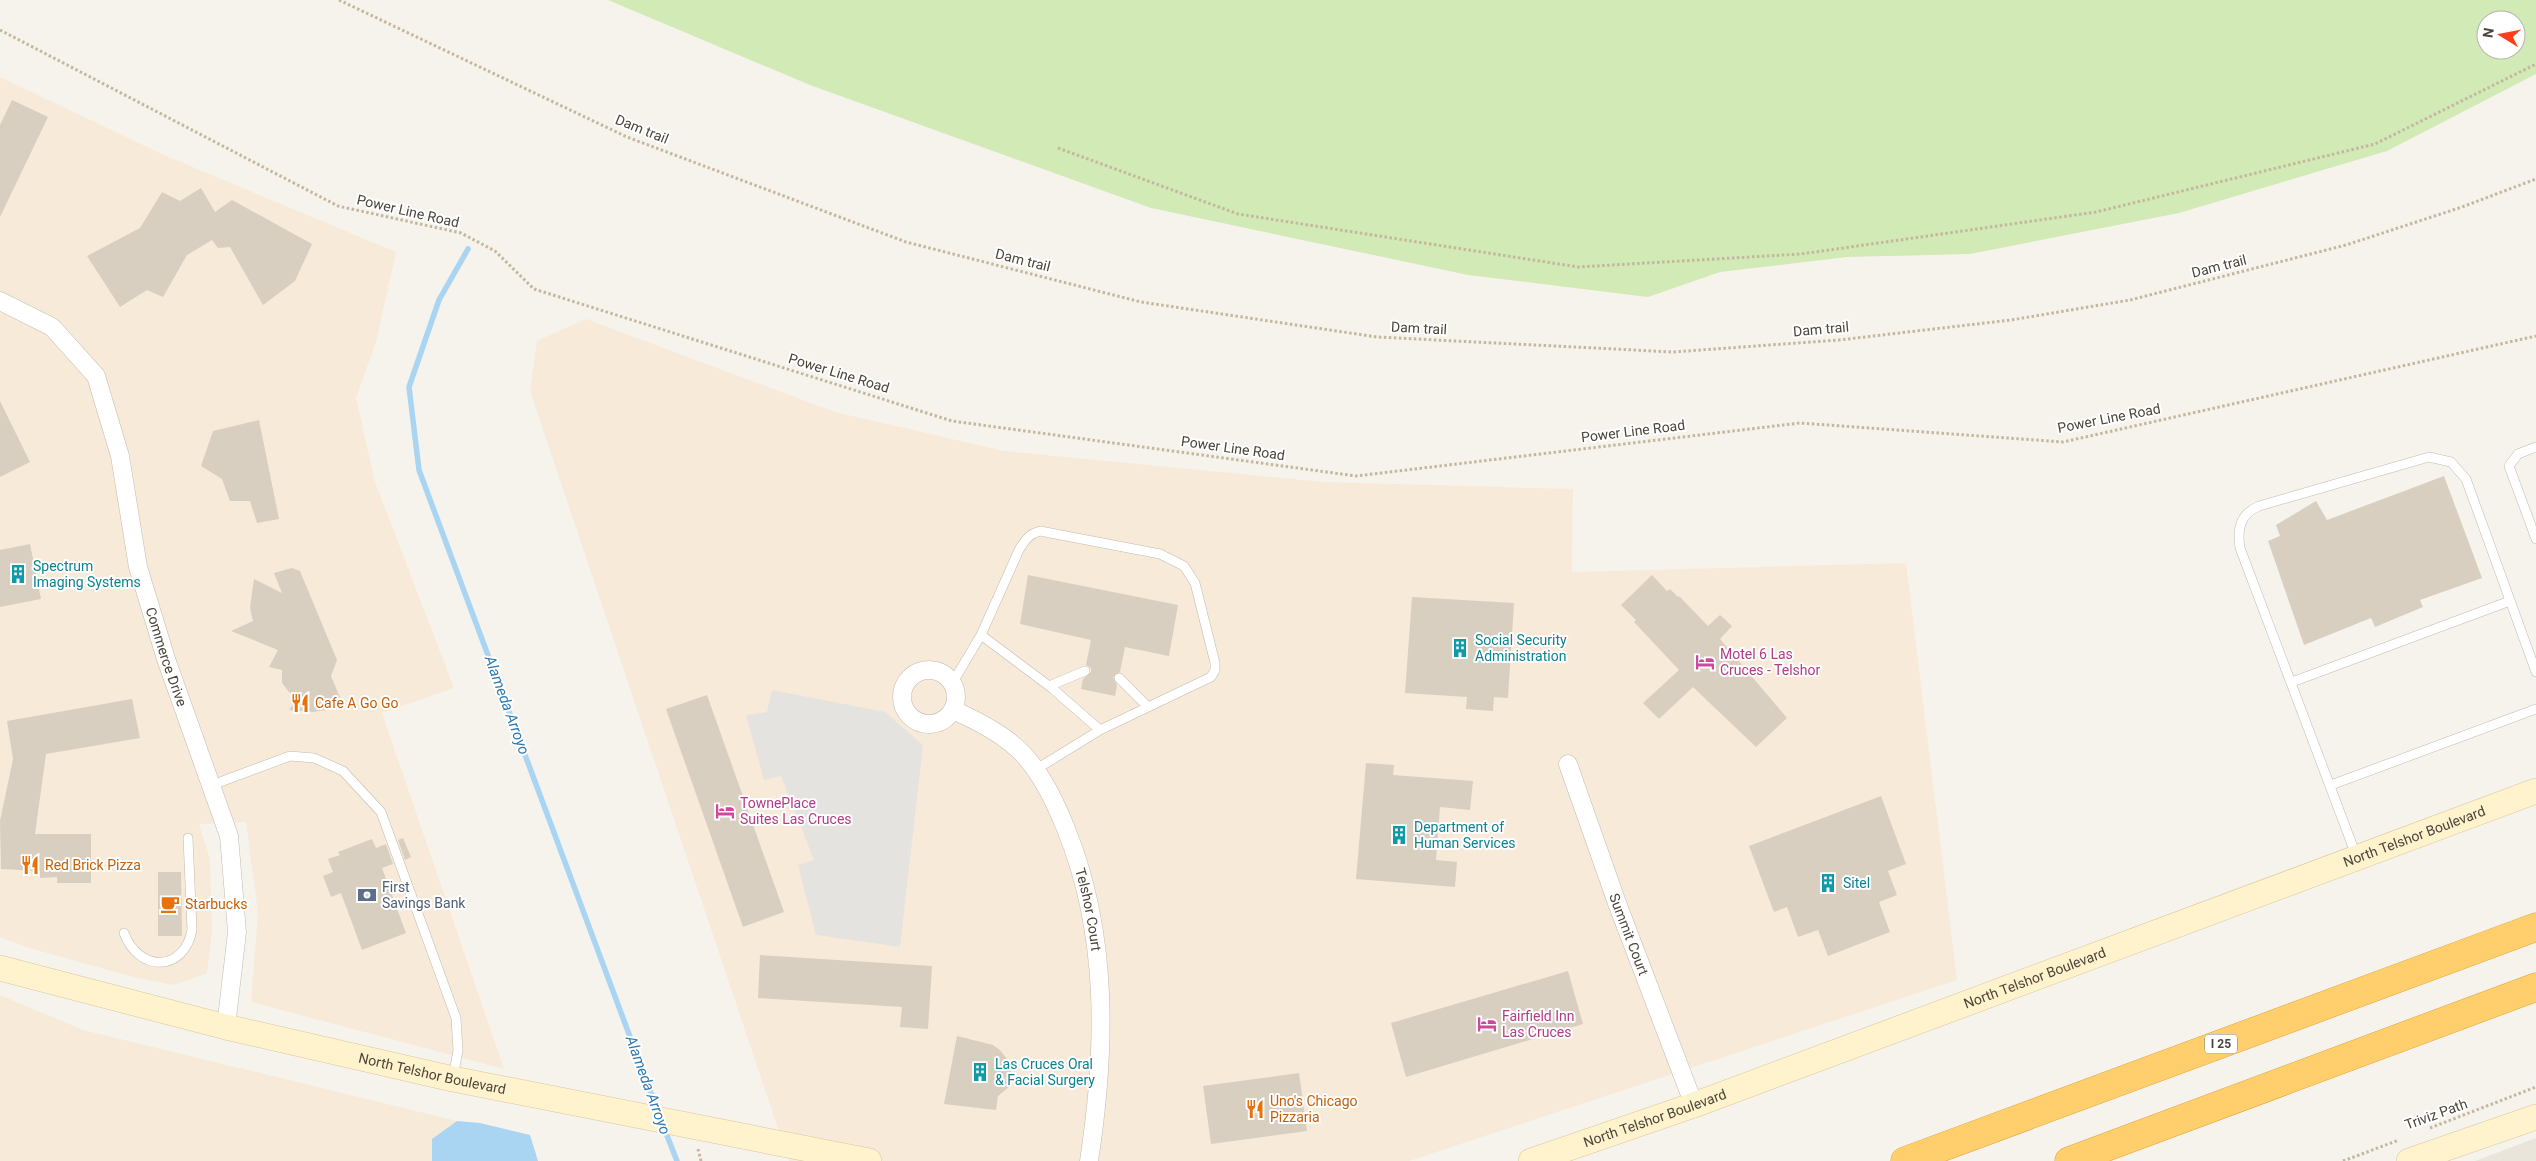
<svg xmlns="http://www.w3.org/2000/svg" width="2536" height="1161" font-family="Roboto,sans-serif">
	<rect width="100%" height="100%" fill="#f6f3ec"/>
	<path fill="#eae5da" d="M2536 1138V1161H2475Z"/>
	<path fill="#f7ead8" d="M0 77 164 155 396 252 376 342 356 398 375 482 454 688 382 713 504 1069 251 1002 258 913 246 822 199 824 210 859 212 932 207 973 174 985 133 977 26 947 0 937Z
		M586 319 835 412 1004 451 1323 482 1573 489 1572 572 1906 563 1957 980 1409 1161H789L530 391 537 341Z
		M0 995 83 1030 457 1121 432 1139V1161H0Z"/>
	<path fill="#d2eab5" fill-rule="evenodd" d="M608 0H2536V74L2387 151 2179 213 1970 254 1847 257 1720 272 1648 297 1468 275 1151 208 810 85ZM2486 20H2516V50H2486Z"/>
	<path fill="#e5e3e0" d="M772 690 885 712 923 745 900 947 816 935 798 865 814 860 781 776 764 780 746 715 767 712Z"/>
	<path fill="#a9d4f2" d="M457 1121 480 1123 530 1135 538 1161H432V1139Z"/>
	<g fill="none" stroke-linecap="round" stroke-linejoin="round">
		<path stroke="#a9d4f2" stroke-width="5.5" d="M468 249 439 300 409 387 419 470 658 1112
			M664 1128 677 1161"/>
	</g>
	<path fill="#d8cfc1" d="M12 100 48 117 0 217V125Z
		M201 188 215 212 232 200 312 244 295 281 263 305 230 247 218 248 212 240 187 255 163 297 147 290 120 307 87 256 140 228 162 192 180 201Z
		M0 401 30 462 0 477Z
		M259 420 279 519 257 523 250 501H230L222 479 201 466 213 431Z
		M2444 476 2482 578 2420 600 2423 607 2375 627 2371 618 2304 645 2268 541 2280 536 2276 525 2316 501 2327 520Z
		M30 544 41 599 0 607V550Z
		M292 568 300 571 337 660 331 676 344 707 313 712 289 710 296 701 282 683V670L269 667 278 650 231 631 253 621 250 608 254 579 282 593 274 573Z
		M1028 575 1178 605 1169 656 1125 647 1120 672 1113 677 1117 685 1115 696 1081 689 1083 679 1091 672V668L1086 665 1091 640 1020 624Z
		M1652 575 1667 591 1670 589 1678 597 1679 596 1708 626 1720 615 1732 626 1720 639 1787 718 1756 747 1693 687 1659 719 1643 703 1679 670 1634 622 1636 620 1621 605Z
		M1412 597 1514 603 1508 698 1494 697 1493 711 1466 709 1467 697 1405 693Z
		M707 695 784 912 743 927 666 709Z
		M132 699 140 738 46 754 35 834H91V883H57V877L40 878V871L1 869 0 821 13 759 7 721Z
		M1366 763 1394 765 1393 775 1473 781 1470 810 1440 807 1436 860 1457 862 1455 887 1356 879Z
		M1881 796 1906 864 1888 871 1897 895 1879 902 1890 932 1828 956 1818 930 1798 937 1787 907 1774 912 1749 846Z
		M403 838 411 857 405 860 398 840Z
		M372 839 376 848 386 844 393 864 382 868 406 933 362 950 341 893 331 897 323 876 333 872 328 859 340 855 338 852Z
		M158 872H181L182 936H158Z
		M760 955 932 966 928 1029 900 1027 902 1007 758 998Z
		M1568 971 1583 1024 1406 1077 1391 1023Z
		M957 1036 993 1045 1000 1050 1010 1063 1012 1080 1009 1087 998 1096 996 1110 944 1104Z
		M1299 1073 1307 1131 1211 1144 1203 1086Z"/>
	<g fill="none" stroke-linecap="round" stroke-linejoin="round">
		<g stroke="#c2bbae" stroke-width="10">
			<path id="lane" d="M2536 447 2518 454 2509 466 2536 539
				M981 635 1053 689 1100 730
				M1119 678 1148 707
				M953 682 981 635 1019 550C1025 540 1029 534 1040 531L1160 554 1184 566 1195 583 1215 663V670L1211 677 1100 730 1035 770
				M2292 682 2510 601
				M1049 686 1085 671
				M212 785 290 756 314 758 343 771 381 812 456 1018 458 1050 453 1078
				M2331 785 2536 709
				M2356 855 2240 548C2237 529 2240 514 2259 506L2429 457 2451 462 2466 479 2536 672
				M124 933C139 973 184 972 192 930L188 838"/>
		</g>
		<g stroke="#c2bbae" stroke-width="19">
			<g id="street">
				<path id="s1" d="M0 301 52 327 96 376 120 456 138 567 166 659 229 836 237 932 226 1027"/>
				<circle cx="929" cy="697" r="27"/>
				<path id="s2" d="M953 710C976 720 1006 736 1023 754 1043 776 1055 802 1066 829 1109 935 1106 1050 1089 1161"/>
				<path id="s3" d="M1568 764 1617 903 1694 1105"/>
			</g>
		</g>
		<g stroke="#d6c79b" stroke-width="26">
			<g id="secondary">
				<path id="s4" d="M0 968 226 1027 453 1079 869 1161"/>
				<path id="s5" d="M1531 1161 1694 1105 2536 791"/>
				<path d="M2409 1161 2536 1117"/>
			</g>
		</g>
		<g stroke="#e0a43c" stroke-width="29">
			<path id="highway" d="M1905 1161 2536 927
				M2069 1161 2536 987"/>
		</g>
		<path stroke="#c4b79f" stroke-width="3" stroke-dasharray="2.5 2.5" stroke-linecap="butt" d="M339 0 627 137 906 242 1141 302 1377 337 1673 352 1839 340 2011 320 2130 300 2346 245 2462 207 2536 179
			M0 30 338 206 461 233 495 251 534 289 952 421 1356 476 1800 423 2063 442 2536 336
			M1058 148 1238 214 1578 267 1801 254 2096 212 2375 144 2536 64
			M2430 1128 2536 1087
			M698 1149 701 1161
			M2343 1161 2399 1140"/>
		<use href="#lane" stroke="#fff" stroke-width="9"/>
		<use href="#street" stroke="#fff" stroke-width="18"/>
		<use href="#secondary" stroke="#fff3cd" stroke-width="25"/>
		<use href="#highway" stroke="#ffcf6e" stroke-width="28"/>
	</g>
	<defs>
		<g id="building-bare" transform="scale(1.5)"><path d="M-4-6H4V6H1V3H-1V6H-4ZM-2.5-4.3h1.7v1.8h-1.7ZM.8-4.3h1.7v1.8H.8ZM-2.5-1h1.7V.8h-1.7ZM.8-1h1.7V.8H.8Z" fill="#0f9aa8" stroke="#fff" stroke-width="2.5" paint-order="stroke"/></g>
		<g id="hotel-bare" transform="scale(1.5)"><path d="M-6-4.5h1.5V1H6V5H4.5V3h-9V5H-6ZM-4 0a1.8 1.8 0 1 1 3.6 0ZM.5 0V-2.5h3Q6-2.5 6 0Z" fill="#d1479c" stroke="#fff" stroke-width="2.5" paint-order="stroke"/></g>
		<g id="restaurant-bare" transform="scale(1.5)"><path d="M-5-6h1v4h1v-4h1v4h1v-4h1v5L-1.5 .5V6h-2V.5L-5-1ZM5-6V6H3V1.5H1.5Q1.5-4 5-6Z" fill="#e8710a" stroke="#fff" stroke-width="2.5" paint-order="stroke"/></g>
		<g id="bank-bare" transform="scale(1.5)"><path d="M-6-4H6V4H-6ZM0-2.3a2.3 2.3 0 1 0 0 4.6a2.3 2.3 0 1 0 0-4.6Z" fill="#5c6f8a" stroke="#fff" stroke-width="2.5" paint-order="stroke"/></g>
		<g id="cafe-bare" transform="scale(1.5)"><path d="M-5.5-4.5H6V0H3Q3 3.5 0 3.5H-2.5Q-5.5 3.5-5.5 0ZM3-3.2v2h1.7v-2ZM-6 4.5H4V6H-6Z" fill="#e8710a" stroke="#fff" stroke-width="2.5" paint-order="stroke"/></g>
	</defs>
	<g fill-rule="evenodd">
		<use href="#building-bare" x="18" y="574"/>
		<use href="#building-bare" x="1460" y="648"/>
		<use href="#hotel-bare" x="1705" y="662"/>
		<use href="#restaurant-bare" x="300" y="703"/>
		<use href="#hotel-bare" x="725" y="811"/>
		<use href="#building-bare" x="1399" y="835"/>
		<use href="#restaurant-bare" x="30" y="865"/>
		<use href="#building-bare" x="1828" y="883"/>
		<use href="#bank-bare" x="367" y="895"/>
		<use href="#cafe-bare" x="170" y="904"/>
		<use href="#hotel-bare" x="1487" y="1024"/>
		<use href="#building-bare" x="980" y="1072"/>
		<use href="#restaurant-bare" x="1255" y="1109"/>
	</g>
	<g text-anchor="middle" stroke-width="4" stroke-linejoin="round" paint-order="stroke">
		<rect fill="#fff" stroke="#817c74" stroke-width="1" x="2205" y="1034.5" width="32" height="19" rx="4"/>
		<g font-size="12" font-weight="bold" fill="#4b4439">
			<text x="2221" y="1048">I 25</text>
		</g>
		<g font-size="14" fill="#4b4439" stroke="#fff">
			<text transform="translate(642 129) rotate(22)" y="5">Dam trail</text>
			<text transform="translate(408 211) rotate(13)" y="5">Power Line Road</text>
			<text transform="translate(1023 260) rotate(14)" y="5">Dam trail</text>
			<text transform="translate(2219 266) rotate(-14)" y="5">Dam trail</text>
			<text transform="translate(1419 328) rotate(3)" y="5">Dam trail</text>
			<text transform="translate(1821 329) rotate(-5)" y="5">Dam trail</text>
			<text transform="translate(839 373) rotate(17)" y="5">Power Line Road</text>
			<text transform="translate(2109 418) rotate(-11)" y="5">Power Line Road</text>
			<text transform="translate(1633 431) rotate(-7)" y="5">Power Line Road</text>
			<text transform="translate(1233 448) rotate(8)" y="5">Power Line Road</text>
			<text dy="5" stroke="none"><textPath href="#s1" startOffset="414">Commerce Drive</textPath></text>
			<text dy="5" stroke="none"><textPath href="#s5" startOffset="941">North Telshor Boulevard</textPath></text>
			<text dy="5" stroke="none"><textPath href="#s2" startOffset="254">Telshor Court</textPath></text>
			<text dy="5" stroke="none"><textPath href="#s3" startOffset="181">Summit Court</textPath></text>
			<text dy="5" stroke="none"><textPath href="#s5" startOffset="536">North Telshor Boulevard</textPath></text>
			<text dy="5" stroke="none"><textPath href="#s4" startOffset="445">North Telshor Boulevard</textPath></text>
			<text transform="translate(2436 1114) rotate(-20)" y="5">Triviz Path</text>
			<text dy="5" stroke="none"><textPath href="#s5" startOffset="131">North Telshor Boulevard</textPath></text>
		</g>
		<g font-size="14" fill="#0d838f" stroke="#fff" text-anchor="start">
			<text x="33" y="571">Spectrum<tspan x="33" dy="16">Imaging Systems</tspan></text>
			<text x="1475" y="645">Social Security<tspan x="1475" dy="16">Administration</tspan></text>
			<text x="1414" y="832">Department of<tspan x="1414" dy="16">Human Services</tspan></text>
			<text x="1843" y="888">Sitel</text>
			<text x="995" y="1069">Las Cruces Oral<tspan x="995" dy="16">&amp; Facial Surgery</tspan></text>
		</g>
		<g font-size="14" fill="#b23c85" stroke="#fff" text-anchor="start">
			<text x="1720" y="659">Motel 6 Las<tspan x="1720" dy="16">Cruces - Telshor</tspan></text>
			<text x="740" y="808">TownePlace<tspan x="740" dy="16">Suites Las Cruces</tspan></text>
			<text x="1502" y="1021">Fairfield Inn<tspan x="1502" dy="16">Las Cruces</tspan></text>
		</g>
		<g font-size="14" fill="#c56008" stroke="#fff" text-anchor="start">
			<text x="315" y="708">Cafe A Go Go</text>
			<text x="45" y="870">Red Brick Pizza</text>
			<text x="185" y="909">Starbucks</text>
			<text x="1270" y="1106">Uno's Chicago<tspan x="1270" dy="16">Pizzaria</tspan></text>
		</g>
		<g font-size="14" fill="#4e5e75" stroke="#fff" text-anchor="start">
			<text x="382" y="892">First<tspan x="382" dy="16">Savings Bank</tspan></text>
		</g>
		<g font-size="15" font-style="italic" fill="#2e7ab2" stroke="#fff">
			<text transform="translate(507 705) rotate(70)" y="5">Alameda Arroyo</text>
			<text transform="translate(648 1085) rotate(70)" y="5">Alameda Arroyo</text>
		</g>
	</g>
	<g transform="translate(2501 35) rotate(280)"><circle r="24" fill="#ffffff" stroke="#b7b4b0"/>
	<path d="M0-4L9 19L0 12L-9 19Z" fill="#fc3f1d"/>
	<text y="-8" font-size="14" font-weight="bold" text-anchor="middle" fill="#4b4439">N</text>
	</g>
</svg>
